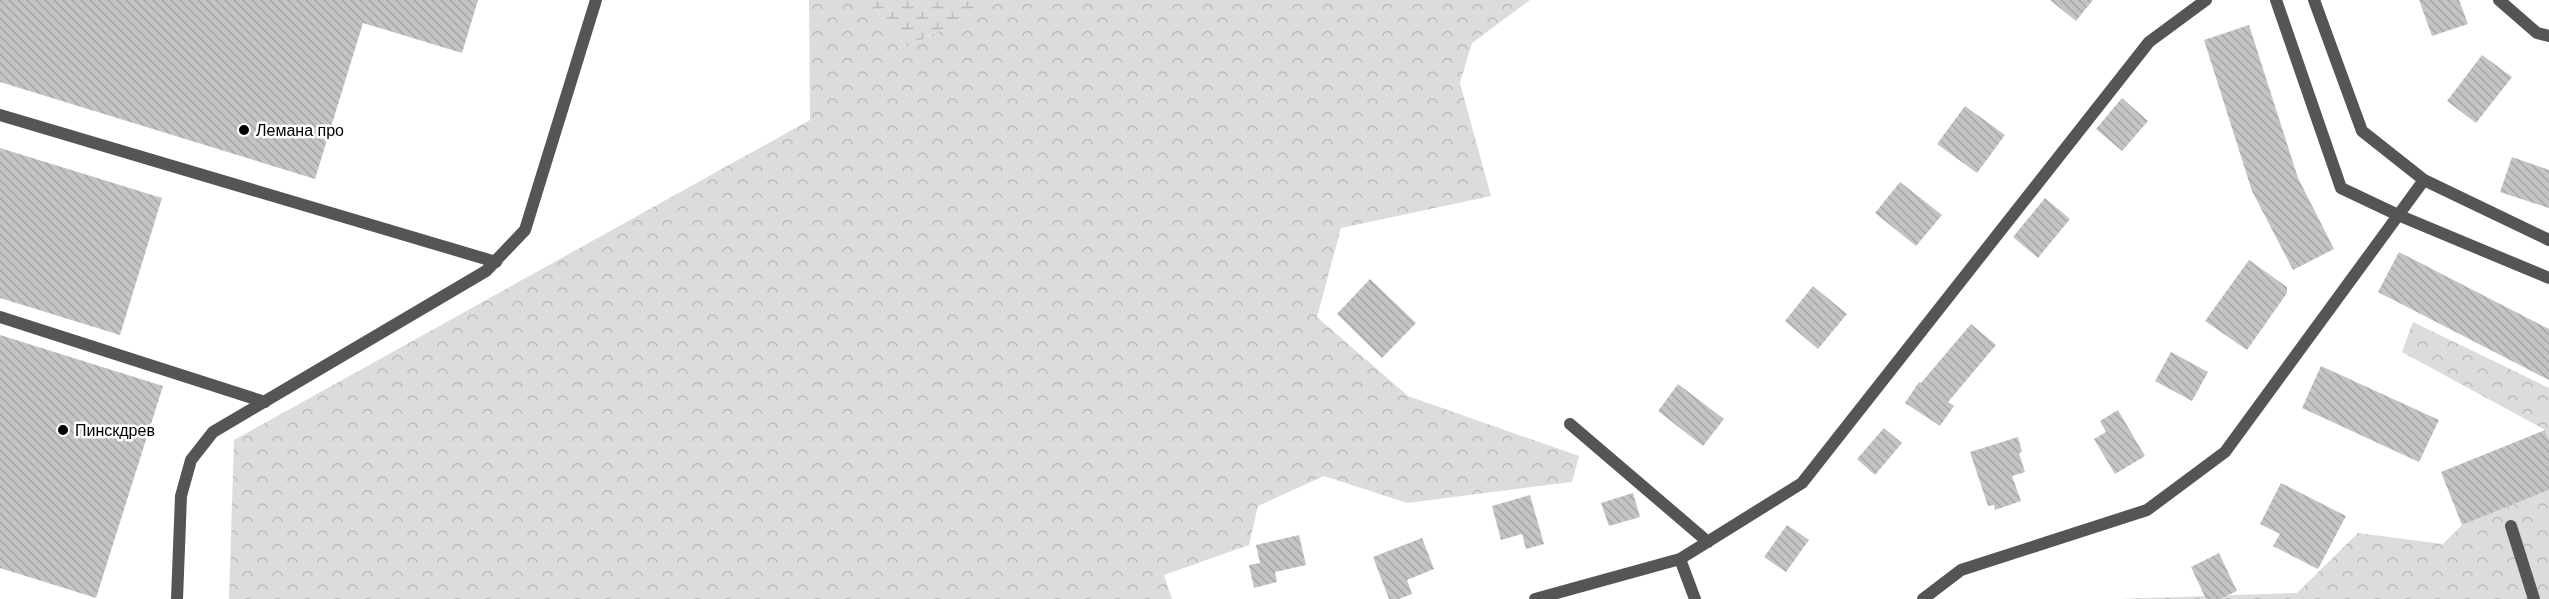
<svg xmlns="http://www.w3.org/2000/svg" width="2549" height="599" font-family="Helvetica,sans-serif">
	<defs>
		<pattern id="forest-crowns" width="20" height="18" patternUnits="userSpaceOnUse" patternTransform="scale(1.5)"><rect width="20" height="18" fill="#dcdcdc"/><path d="M2 6a3 3 0 1 1 6 0M12 15a3 3 0 1 1 6 0" fill="none" stroke="#bbb"/></pattern>
		<pattern id="wetland-marsh" width="20" height="14" patternUnits="userSpaceOnUse" patternTransform="scale(1.5)"><rect width="20" height="14" fill="#dcdcdc"/><path d="M1 5h8M5 5V1M11 12h8M15 12V8" fill="none" stroke="#bbb"/></pattern>
		<pattern id="building-back-hatch" width="6" height="6" patternUnits="userSpaceOnUse" patternTransform="scale(1.5)"><rect width="6" height="6" fill="#c4c4c4"/><path d="M-1 5l2 2M0 0l6 6M5-1l2 2" fill="none" stroke="#a7a7a7"/></pattern>
	</defs>
	<rect width="100%" height="100%" fill="#fff"/>
	<path fill="url(#forest-crowns)" d="M809 0H871V5L907 47 1000 0H1530L1472 43 1460 83 1491 196 1341 228 1317 317 1408 396 1579 456 1572 482 1407 503 1324 476 1258 506 1249 545 1164 575 1172 599H229L234 440 810 120Z
		M2413 322 2549 388V440L2545 430 2402 352Z
		M2549 490V599H2118L2297 593 2358 533 2443 544 2462 525Z"/>
	<path fill="url(#wetland-marsh)" d="M871 0H1000L907 47 871 5Z"/>
	<path fill="url(#building-back-hatch)" d="M0 0H478L462 53 363 23 315 179 0 82Z
		M2050 0H2093L2076 21Z
		M2419 0H2459L2468 24 2432 36Z
		M2249 25 2298 178 2334 249 2293 270 2252 191 2204 40Z
		M2482 55 2512 77 2476 123 2447 101Z
		M2122 98 2148 121 2122 151 2096 129Z
		M1965 106 2005 135 1977 173 1937 144Z
		M0 148 162 198 120 335 0 298Z
		M2512 157 2549 170V208L2500 192Z
		M1900 182 1942 215 1916 246 1875 213Z
		M2045 198 2070 219 2038 258 2013 237Z
		M2399 252 2549 329V380L2378 292Z
		M2249 260 2287 287V293L2247 350 2205 321Z
		M1370 279 1416 323 1382 358 1337 314Z
		M1813 286 1847 314 1818 349 1785 321Z
		M1971 324 1996 345 1948 402 1954 406 1940 426 1905 403 1919 382 1921 383Z
		M0 335 163 386 96 598 0 568Z
		M2171 352 2208 372 2192 401 2155 381Z
		M2321 366 2439 420 2419 462 2302 408Z
		M1678 384 1724 419 1703 446 1658 411Z
		M2118 410 2145 456 2115 474 2094 439 2106 432 2100 421Z
		M1884 428 1902 443 1875 475 1857 459Z
		M2545 430 2549 440V490L2462 525 2441 472Z
		M2018 437 2022 452 2019 453 2025 472 2012 476 2021 501 1995 510 1994 505 1988 506 1970 452Z
		M2281 483 2346 516 2318 569 2273 546 2280 534 2260 524Z
		M1633 493 1640 517 1609 526 1601 503Z
		M1530 495 1544 544 1526 549 1522 534 1501 540 1492 506Z
		M1787 525 1809 540 1786 572 1764 557Z
		M1299 535 1306 565 1275 572 1277 582 1254 588 1249 565 1260 563 1256 545Z
		M1422 538 1434 569 1407 580 1412 594 1399 599H1389L1373 557Z
		M2219 553 2237 591 2220 599H2206L2191 567Z"/>
	<g fill="none" stroke-linecap="round" stroke-linejoin="round">
		<path stroke="#555" stroke-width="12" d="M2276 0 2341 188 2398 215 2549 278
			M2314 0 2362 131 2424 180 2549 240
			M0 115 496 262
			M0 317 265 402
			M1570 424 1708 542
			M2511 526 2534 599
			M1680 559 1695 599
			M1535 599 1680 559 1802 483 2149 42 2206 0
			M1923 599 1961 570 2147 510 2225 452 2424 180"/>
		<path stroke="#555" stroke-width="12" d="M2499 0 2537 33 2549 36
			M177 599 181 496 191 460 213 432 486 271 525 230 596 0"/>
	</g>
	<g fill="#000" stroke="#fff" stroke-width="2">
		<circle cx="244" cy="130" r="6"/>
		<circle cx="63" cy="430" r="6"/>
	</g>
	<g text-anchor="middle" stroke-width="5" stroke-linejoin="round" paint-order="stroke">
		<g font-size="16" fill="#000" stroke="#fff" text-anchor="start">
			<text x="256" y="136">Лемана про</text>
			<text x="75" y="436">Пинскдрев</text>
		</g>
	</g>
</svg>
